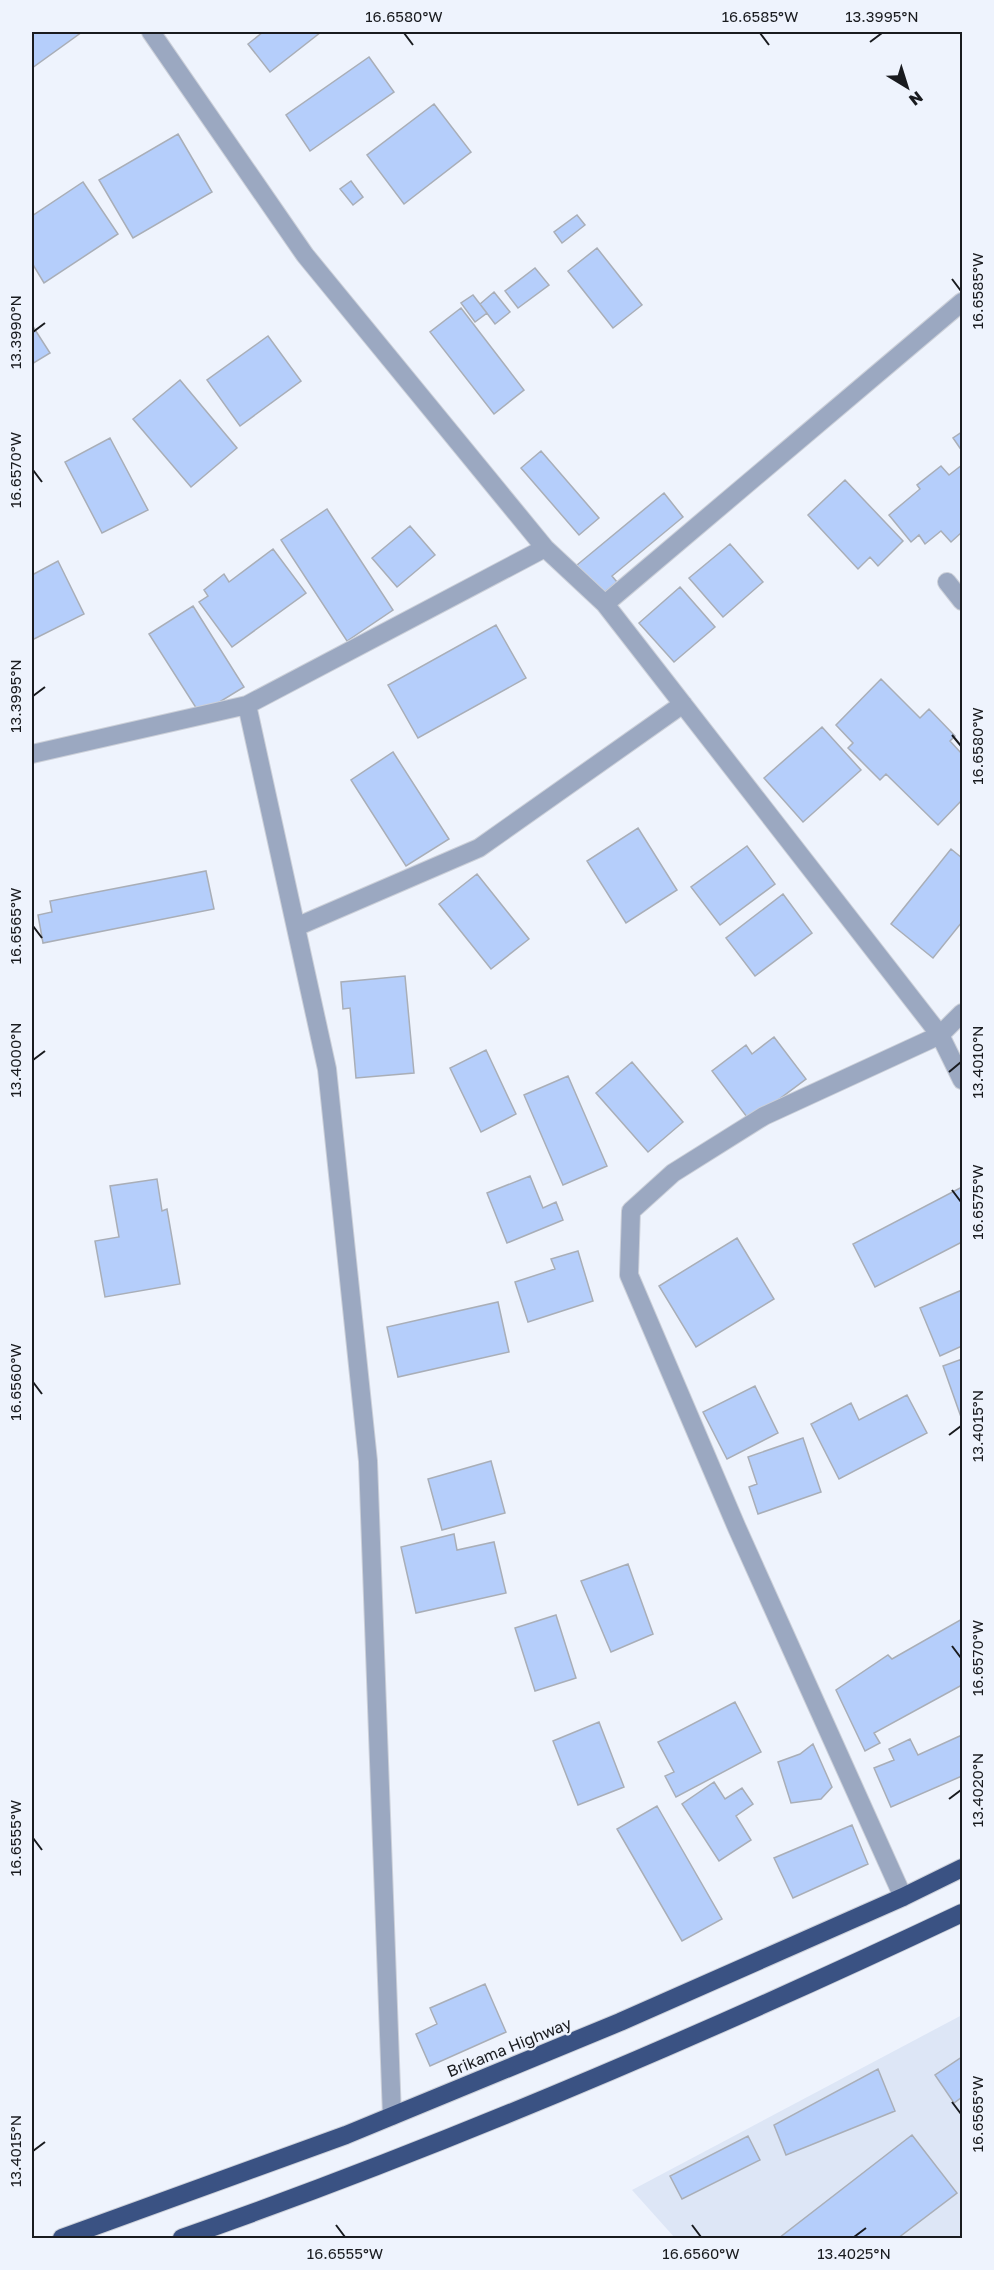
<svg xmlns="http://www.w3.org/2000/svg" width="994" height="2270" font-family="'Golos Text',sans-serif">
	<rect width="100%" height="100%" fill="#eef3fd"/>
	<path fill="#dde6f6" d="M962 2015V2238H675L632 2190Z"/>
	<path fill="#b5cefb" stroke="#a9aeb7" stroke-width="1.5" d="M32 32H82L32 68Z
		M263 32H321L270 72 248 44Z
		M369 57 394 92 310 151 286 115Z
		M434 104 471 152 404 204 367 155Z
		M178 134 212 192 133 238 99 180Z
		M351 181 363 197 353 205 340 189Z
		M83 182 118 234 44 283 32 263V216Z
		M577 215 585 225 562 243 554 232Z
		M597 248 642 305 613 328 568 271Z
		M535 268 549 285 518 308 505 291Z
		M494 292 510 312 495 324 480 304Z
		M473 295 487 313 475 322 461 303Z
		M461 308 524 390 494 414 430 332Z
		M32 325 50 353 32 364Z
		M268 336 301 381 240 426 207 380Z
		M180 380 237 448 191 487 133 419Z
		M962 432V451L953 438Z
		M110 438 148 510 102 533 65 462Z
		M541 451 599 518 579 535 521 468Z
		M962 465V532L951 542 941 531 925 544 919 535 911 542 889 515 920 489 917 485 941 466 949 475Z
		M845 480 903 541 878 566 870 557 858 569 808 515Z
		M664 493 683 517 612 576 617 582 601 595 577 565Z
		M327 509 393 610 347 641 281 540Z
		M410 526 435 555 397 587 372 558Z
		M730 544 763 582 723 617 689 578Z
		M273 549 306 593 232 647 199 602 208 596 204 590 224 574 229 582Z
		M58 561 84 614 32 640V575Z
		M680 587 715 627 674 662 639 623Z
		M193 606 244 687 200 714 149 634Z
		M496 625 526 678 418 738 388 685Z
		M881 679 920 718 929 709 955 736 950 741 962 754V800L938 825 886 774 880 780 848 748 853 743 836 725Z
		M822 727 861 770 803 822 764 778Z
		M393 752 449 839 406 866 351 780Z
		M638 828 677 890 626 923 587 861Z
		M747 846 775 884 720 925 691 887Z
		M951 849 962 858V922L933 958 891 924Z
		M206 871 214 909 43 943 38 915 52 912 50 901Z
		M477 874 529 939 491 969 439 904Z
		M783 894 812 933 755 976 726 938Z
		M405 976 414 1073 356 1078 350 1008 343 1009 341 982Z
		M774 1037 806 1079 750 1121 712 1071 746 1045 752 1054Z
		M486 1050 516 1114 481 1132 450 1068Z
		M632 1062 683 1122 648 1152 596 1093Z
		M568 1076 607 1166 563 1185 524 1095Z
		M530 1176 543 1208 556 1202 563 1220 507 1243 487 1193Z
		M157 1179 162 1211 167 1209 180 1284 105 1297 95 1241 119 1237 110 1186Z
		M962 1187V1242L875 1287 853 1244Z
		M737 1238 774 1299 696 1347 659 1286Z
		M578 1251 593 1301 528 1322 515 1282 555 1269 551 1259Z
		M962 1290V1346L940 1356 920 1308Z
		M498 1302 509 1352 398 1377 387 1327Z
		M962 1359V1417H961L943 1366Z
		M755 1386 778 1433 727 1459 703 1412Z
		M907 1395 927 1433 839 1479 811 1424 851 1403 859 1420Z
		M803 1438 821 1492 758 1514 749 1487 757 1484 748 1457Z
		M491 1461 505 1513 442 1530 428 1479Z
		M454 1534 457 1550 494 1542 506 1593 416 1613 401 1547Z
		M628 1564 653 1634 611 1652 581 1581Z
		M556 1615 576 1678 535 1691 515 1628Z
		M962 1619V1685L874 1733 880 1743 865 1751 836 1690 888 1655 892 1659Z
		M735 1702 761 1752 676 1797 665 1776 674 1772 658 1742Z
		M599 1722 624 1787 578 1805 553 1741Z
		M962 1735V1776L891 1807 874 1768 894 1760 889 1749 910 1739 918 1755Z
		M813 1744 832 1787 821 1799 791 1803 778 1762 800 1754Z
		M714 1782 725 1799 742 1788 753 1804 736 1816 751 1840 719 1861 682 1804Z
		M657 1806 722 1919 682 1941 617 1829Z
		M852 1825 868 1864 793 1898 774 1858Z
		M485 1984 506 2032 430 2066 416 2034 437 2024 430 2008Z
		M962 2057V2097L954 2103 935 2075Z
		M878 2069 895 2111 786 2155 774 2125Z
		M912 2135 957 2193 898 2238H779Z
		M748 2136 760 2160 682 2199 670 2176Z"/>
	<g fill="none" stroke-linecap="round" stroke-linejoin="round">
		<g stroke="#ccd0d9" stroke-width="20">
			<path id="street" d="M151 32 305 255 545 548 605 604 940 1035 962 1080
				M947 582 962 601
				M605 604 962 302
				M247 705 327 1069 368 1461 392 2116
				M32 754 247 705 545 548
				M296 927 479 848 683 704
				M903 1897 737 1528 629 1275 631 1211 673 1173 764 1116 940 1035 962 1013"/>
		</g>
		<g stroke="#ccd0d9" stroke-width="20">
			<path id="highway" d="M62 2238 346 2135 620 2022 903 1897 962 1868
				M182 2238C448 2145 708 2033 962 1913"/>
		</g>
		<use href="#street" stroke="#9ba8c1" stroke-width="18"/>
		<use href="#highway" stroke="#3a5283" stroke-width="18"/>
	</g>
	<path fill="none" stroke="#191b1f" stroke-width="2" d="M404 33 413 45M760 33 769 45M870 42 882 33M952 279 961 291M33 332 45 323M33 470 42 482M33 696 45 687M952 735 961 746M33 926 42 938M33 1060 45 1051M949 1072 961 1062M952 1190 961 1202M33 1382 42 1394M949 1435 961 1426M952 1646 961 1658M949 1799 961 1790M33 1838 42 1850M952 2102 961 2114M33 2151 45 2142M336 2225 345 2237M692 2225 701 2237M854 2237 866 2228"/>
	<g text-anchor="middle" stroke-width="4.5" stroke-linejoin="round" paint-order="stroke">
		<g font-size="16" fill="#191b1f" stroke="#eef3fd">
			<text transform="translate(509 2047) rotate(-22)" y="6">Brikama Highway</text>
		</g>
	</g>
	<rect width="994" height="2270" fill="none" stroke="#eef3fd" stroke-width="66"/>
	<g transform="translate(907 87) rotate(142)" stroke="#eef3fd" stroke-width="4.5" paint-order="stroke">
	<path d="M0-4.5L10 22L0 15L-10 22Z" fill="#191b1f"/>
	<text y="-9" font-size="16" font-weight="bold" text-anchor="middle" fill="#191b1f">N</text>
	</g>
	<rect x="33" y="33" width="928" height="2204" fill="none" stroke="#191b1f" stroke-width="2"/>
	<g font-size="15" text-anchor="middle" fill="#191b1f">
		<text x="404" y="22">16.6580°W</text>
		<text x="760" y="22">16.6585°W</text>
		<text x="882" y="22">13.3995°N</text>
		<text transform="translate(978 291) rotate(-90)" y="5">16.6585°W</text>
		<text transform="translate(16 332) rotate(-90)" y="5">13.3990°N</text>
		<text transform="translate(16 470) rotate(-90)" y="5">16.6570°W</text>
		<text transform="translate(16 696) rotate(-90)" y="5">13.3995°N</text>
		<text transform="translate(978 746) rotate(-90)" y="5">16.6580°W</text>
		<text transform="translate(16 926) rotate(-90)" y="5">16.6565°W</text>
		<text transform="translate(16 1060) rotate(-90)" y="5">13.4000°N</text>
		<text transform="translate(978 1062) rotate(-90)" y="5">13.4010°N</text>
		<text transform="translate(978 1202) rotate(-90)" y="5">16.6575°W</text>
		<text transform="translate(16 1382) rotate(-90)" y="5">16.6560°W</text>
		<text transform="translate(978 1426) rotate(-90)" y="5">13.4015°N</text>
		<text transform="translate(978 1658) rotate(-90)" y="5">16.6570°W</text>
		<text transform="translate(978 1790) rotate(-90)" y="5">13.4020°N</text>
		<text transform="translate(16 1838) rotate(-90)" y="5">16.6555°W</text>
		<text transform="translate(978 2114) rotate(-90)" y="5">16.6565°W</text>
		<text transform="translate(16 2151) rotate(-90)" y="5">13.4015°N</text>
		<text x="345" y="2259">16.6555°W</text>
		<text x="701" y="2259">16.6560°W</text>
		<text x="854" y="2259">13.4025°N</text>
	</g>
</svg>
